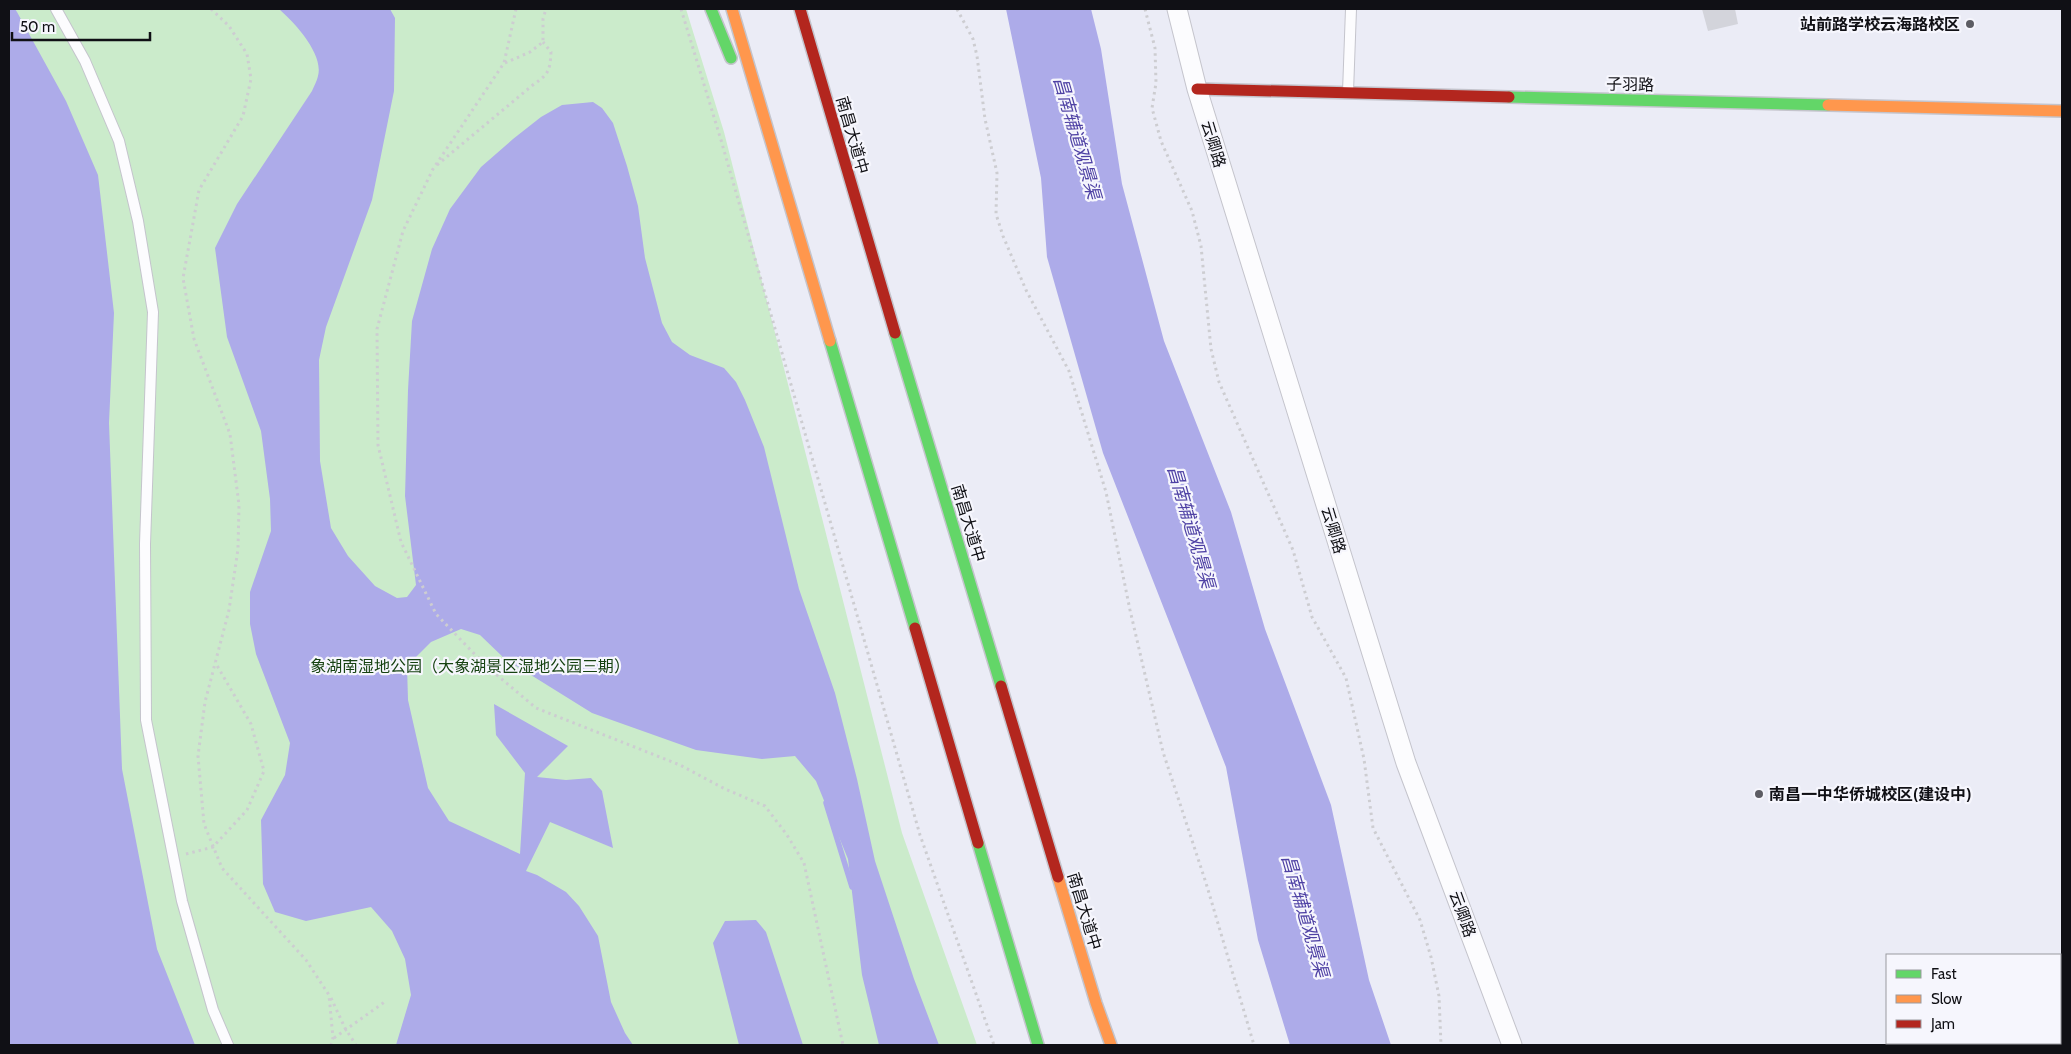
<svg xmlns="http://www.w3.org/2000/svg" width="2071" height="1054" font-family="Cabin,'Noto Sans SC',sans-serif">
	<rect width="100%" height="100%" fill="#ebecf6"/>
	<path fill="#cbebcb" d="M9 9H686L724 132 902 833 977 1045H165L129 935Z"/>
	<path fill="#adabe9" d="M9 9H15L17 12 66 101 98 175 114 313 109 423 122 769 157 949 195 1045H9Z
		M279 9H390L395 18 394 91 372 200 326 327 319 360 320 461 331 528 348 556 375 586 397 598 407 597 416 585 405 496 408 390 412 321 432 249 450 209 481 167 513 139 541 117 562 105 593 102 602 108 613 123 627 166 638 206 645 258 662 323 672 342 690 355 724 368 736 382 745 400 764 447 799 589 835 693 857 779 875 861 914 979 939 1045H879L862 975 848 859 816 781 795 756 762 759 696 750 592 713 505 659 480 635 461 629 431 642 407 666 408 700 428 788 449 821 520 854 525 773 496 735 494 704 568 746 537 777 566 780 591 778 602 791 613 848 550 822 526 871 537 875 566 892 579 906 598 936 611 1002 625 1033 633 1045H396L411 995 405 959 392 931 371 907 306 921 275 912 263 884 261 820 285 775 290 743 256 654 250 624V592L271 531 270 499 261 431 227 337 215 248 237 204 312 91C314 86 317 81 318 76 324 54 294 22 279 9Z
		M1006 9H1091L1101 49 1122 184 1164 341 1231 512 1265 629 1331 805 1369 980 1391 1045H1290L1258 940 1226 767 1103 453 1047 257 1041 178Z
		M756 920 766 932 803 1045H739L713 943 725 921Z"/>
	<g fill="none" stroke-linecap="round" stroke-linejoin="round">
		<path stroke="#adabe9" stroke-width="5.5" d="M826 803 852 887"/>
	</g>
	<path fill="#d3d4db" d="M1702 9H1735L1738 24 1708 31Z"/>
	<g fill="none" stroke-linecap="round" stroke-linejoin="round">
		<g stroke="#c4c4cc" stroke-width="12">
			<path id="lane" d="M56 9 85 61 119 141 138 221 153 312 145 544 146 720 182 901 213 1010 228 1045
				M1348 92 1351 9"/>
		</g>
		<g stroke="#c4c4cc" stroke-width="21">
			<path id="street" d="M1177 9 1197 89 1406 763 1512 1045
				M2060 1036 2062 1035
				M2010 1045 2023 1043"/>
		</g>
		<g stroke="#c4c4cc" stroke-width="14">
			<path id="fast" d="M711 9 731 58
				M1509 97 1828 105
				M895 333 1001 686
				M830 341 915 628
				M978 843 1038 1045"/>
		</g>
		<g stroke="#c4c4cc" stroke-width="14">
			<path id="slow" d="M732 9 830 341
				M1828 105 2062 111
				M1058 877 1096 1003 1111 1045"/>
		</g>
		<g stroke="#c4c4cc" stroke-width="14">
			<path id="jam" d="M800 9 895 333
				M1197 89 1509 97
				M915 628 978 843
				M1001 686 1058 877"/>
		</g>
		<path stroke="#cdcdd1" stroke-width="3" stroke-dasharray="2.5 4" stroke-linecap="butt" d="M211 9 229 26 247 54 251 79 243 116 199 190 183 278 194 339 230 434 239 505 238 549 229 610 205 702 198 756 204 824 222 868 306 960 329 995 333 1038 331 1045
			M516 9 504 63 433 169 403 231 377 329 378 445 401 542 436 614 485 665 536 708 680 765 725 789 765 806 787 835 804 863 843 1045
			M681 9 721 140 920 835 994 1045
			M957 9 973 39 977 56 985 119 997 173 996 214 1003 236 1026 290 1069 371 1106 492 1130 610 1163 752 1206 883 1254 1045
			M1145 9 1155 48 1156 83 1152 108 1161 141 1192 211 1201 246 1211 349 1219 382 1293 550 1312 617 1346 678 1364 759 1373 828 1420 920 1431 957 1439 996 1441 1045
			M505 63 530 52 543 42V19L546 9
			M437 165 534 84C549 74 550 70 551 52L543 42
			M186 854 213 847 247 810 264 771 251 724 215 662
			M331 998 345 1028 356 1045
			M334 1038 386 1001"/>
		<use href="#lane" stroke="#fcfcfe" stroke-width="10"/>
		<use href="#street" stroke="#fcfcfe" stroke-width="19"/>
		<use href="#fast" stroke="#63d668" stroke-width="11"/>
		<use href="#slow" stroke="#ff974d" stroke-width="11"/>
		<use href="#jam" stroke="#b3261e" stroke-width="11"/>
	</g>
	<g fill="#5d5d64" stroke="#f6f6fd" stroke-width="2">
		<circle cx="1970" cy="24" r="5"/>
		<circle cx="1759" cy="794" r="5"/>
	</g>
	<g text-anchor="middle" stroke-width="4.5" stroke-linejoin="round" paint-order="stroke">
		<g font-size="16" font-weight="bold" fill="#101015" stroke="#f6f6fd" text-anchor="end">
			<text x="1960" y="30">站前路学校云海路校区</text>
			<text x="1769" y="800" text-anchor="start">南昌一中华侨城校区(建设中)</text>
		</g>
		<g font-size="16" fill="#101015" stroke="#f6f6fd">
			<text transform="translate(1630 84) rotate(1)" y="6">子羽路</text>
			<text transform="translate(853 135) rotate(74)" y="6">南昌大道中</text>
			<text transform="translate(1214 144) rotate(73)" y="6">云卿路</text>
			<text transform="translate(969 523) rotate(73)" y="6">南昌大道中</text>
			<text transform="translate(1334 530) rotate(73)" y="6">云卿路</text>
			<text transform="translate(1085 911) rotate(73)" y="6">南昌大道中</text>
			<text transform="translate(1463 914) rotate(70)" y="6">云卿路</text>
		</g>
		<g font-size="16" fill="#164211" stroke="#f6f6fd">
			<text x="470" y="672">象湖南湿地公园（大象湖景区湿地公园三期）</text>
		</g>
		<g font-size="18" font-style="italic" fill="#4e41a4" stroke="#f6f6fd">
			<text transform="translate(1077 138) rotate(74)" y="6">昌南辅道观景渠</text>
			<text transform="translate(1191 527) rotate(74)" y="6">昌南辅道观景渠</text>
			<text transform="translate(1305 916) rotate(74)" y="6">昌南辅道观景渠</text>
		</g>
	</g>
	<rect width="2071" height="1054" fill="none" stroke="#101015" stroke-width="20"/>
	<rect x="1886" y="954" width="175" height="90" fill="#f6f6fd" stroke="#9a9aa0"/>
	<rect x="1896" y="970" width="25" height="8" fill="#63d668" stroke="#9a9aa0"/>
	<text x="1931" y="979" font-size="15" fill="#101015">Fast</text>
	<rect x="1896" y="995" width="25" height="8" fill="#ff974d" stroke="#9a9aa0"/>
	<text x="1931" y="1004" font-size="15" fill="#101015">Slow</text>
	<rect x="1896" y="1020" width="25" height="8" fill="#b3261e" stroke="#9a9aa0"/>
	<text x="1931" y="1029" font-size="15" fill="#101015">Jam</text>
	<path d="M12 32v8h138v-8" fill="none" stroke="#101015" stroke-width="2.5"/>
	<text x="20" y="32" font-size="15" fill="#101015" stroke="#f6f6fd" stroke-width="4" paint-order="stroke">50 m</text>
</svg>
